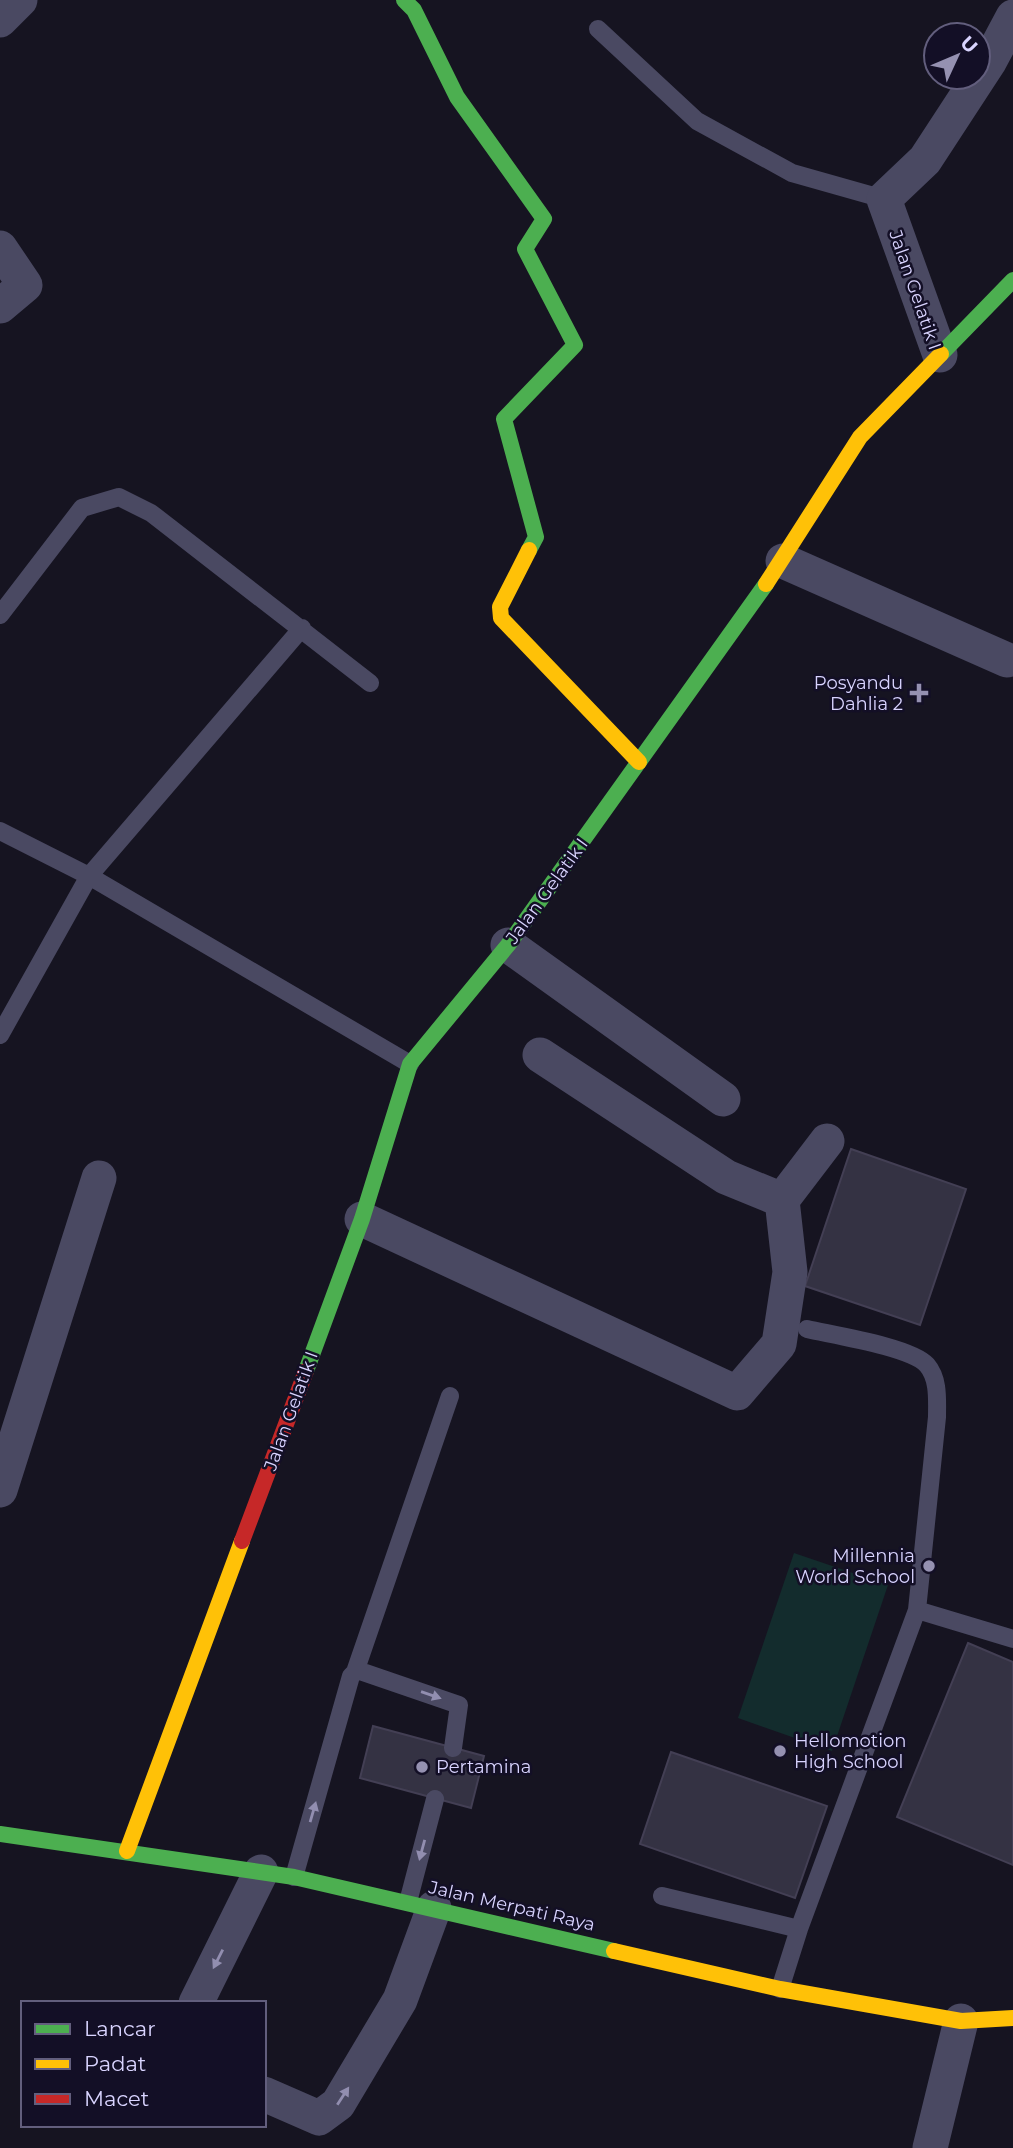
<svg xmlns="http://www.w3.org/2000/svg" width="1013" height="2148" font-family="Montserrat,sans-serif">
	<rect width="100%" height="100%" fill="#161421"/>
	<path fill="#132c2d" d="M794 1553 888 1585 832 1751 738 1718Z"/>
	<path fill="#343243" stroke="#433f54" stroke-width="2" d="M851 1149 966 1189 920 1325 805 1286Z
		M968 1643 1013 1662V1865L897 1817Z
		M373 1726 484 1756 471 1808 360 1778Z
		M671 1752 827 1806 795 1898 640 1844Z"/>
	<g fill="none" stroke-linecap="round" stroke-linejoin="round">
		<path stroke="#4a4962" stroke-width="18" d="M598 29 697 121 792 173 884 199
			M0 615 82 508 119 497 151 513 370 683
			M0 831 89 876 410 1064
			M0 1035 89 876 302 628
			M807 1329C833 1335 911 1347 927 1365 939 1379 937 1400 937 1417L917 1610
			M355 1672 450 1396
			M294 1877 351 1676 357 1670 459 1705 453 1748
			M662 1896 799 1929
			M408 1902 435 1799
			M780 1989 799 1929 917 1610 1013 1639"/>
		<path stroke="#4a4962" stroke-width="35" d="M0 20 20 0
			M0 248 25 285 0 306
			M940 355 884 199 925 160 989 62 1013 17
			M783 561 1007 660
			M508 945 723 1099
			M540 1055 726 1177 782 1200
			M362 1219 737 1393 779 1344 790 1272 782 1200 827 1141
			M0 1490 99 1178
			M196 2003 261 1872
			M264 2094 319 2118 338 2104 400 2000 434 1908
			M930 2148 961 2021"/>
		<path stroke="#4caf50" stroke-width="16" d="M404 0 414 10 457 97 544 219 525 249 575 345 504 419 536 537 529 550
			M941 354 1013 280
			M306 1371 362 1219 410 1064 508 945 766 584
			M0 1834 294 1877 614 1951"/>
		<path stroke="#ffc107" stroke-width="16" d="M529 550 500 607 501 618 639 762
			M766 584 860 437 941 354
			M127 1851 242 1541
			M614 1951 780 1989 961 2021 1013 2018"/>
		<path stroke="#c62828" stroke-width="16" d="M242 1541 306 1371"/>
	</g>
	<defs><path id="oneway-solid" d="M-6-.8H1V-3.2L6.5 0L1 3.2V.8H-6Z" transform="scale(1.75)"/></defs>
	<g fill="#928eb0">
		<use href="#oneway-solid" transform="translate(431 1695) rotate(19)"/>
		<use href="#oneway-solid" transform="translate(313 1812) rotate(-74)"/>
		<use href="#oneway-solid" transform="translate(422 1850) rotate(105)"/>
		<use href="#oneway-solid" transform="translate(218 1959) rotate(117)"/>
		<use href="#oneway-solid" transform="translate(343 2096) rotate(-57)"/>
	</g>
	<g fill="#9591b1" stroke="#130f26" stroke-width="2.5">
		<path d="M915.5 682.5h7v7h7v7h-7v7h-7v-7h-7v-7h7z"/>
		<circle cx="929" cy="1566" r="7"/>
		<circle cx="780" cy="1751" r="7"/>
		<circle cx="422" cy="1767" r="7"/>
	</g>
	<g text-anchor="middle" stroke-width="5" stroke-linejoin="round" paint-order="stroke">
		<g font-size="18" fill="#d9d4ff" stroke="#130f26">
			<text transform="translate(915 290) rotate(71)" y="6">Jalan Gelatik I</text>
			<text transform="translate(547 891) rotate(-54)" y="6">Jalan Gelatik I</text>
			<text transform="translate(291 1411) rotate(-70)" y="6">Jalan Gelatik I</text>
			<text transform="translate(512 1906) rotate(13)" y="6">Jalan Merpati Raya</text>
		</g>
		<g font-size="18" fill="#d9d4ff" stroke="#130f26" text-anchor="end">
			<text x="903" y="689">Posyandu<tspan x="903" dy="21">Dahlia 2</tspan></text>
			<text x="915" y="1562">Millennia<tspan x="915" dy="21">World School</tspan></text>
			<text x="794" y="1747" text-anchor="start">Hellomotion<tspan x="794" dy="21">High School</tspan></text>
			<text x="436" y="1773" text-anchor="start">Pertamina</text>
		</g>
	</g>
	<rect x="21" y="2001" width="245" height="126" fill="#130f26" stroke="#625e7d" stroke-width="2"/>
	<rect x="35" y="2024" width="35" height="10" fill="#4caf50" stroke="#625e7d" stroke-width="2"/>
	<text x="84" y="2036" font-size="21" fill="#d9d4ff">Lancar</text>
	<rect x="35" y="2059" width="35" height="10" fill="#ffc107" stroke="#625e7d" stroke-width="2"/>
	<text x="84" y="2071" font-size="21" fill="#d9d4ff">Padat</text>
	<rect x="35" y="2094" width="35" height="10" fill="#c62828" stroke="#625e7d" stroke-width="2"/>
	<text x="84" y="2106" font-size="21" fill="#d9d4ff">Macet</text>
	<g transform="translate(957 56) rotate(46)"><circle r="33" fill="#130f26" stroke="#625e7d" stroke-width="2"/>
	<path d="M0-5L12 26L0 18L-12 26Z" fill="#9591b1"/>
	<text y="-10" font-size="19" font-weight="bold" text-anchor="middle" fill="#d9d4ff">U</text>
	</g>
</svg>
